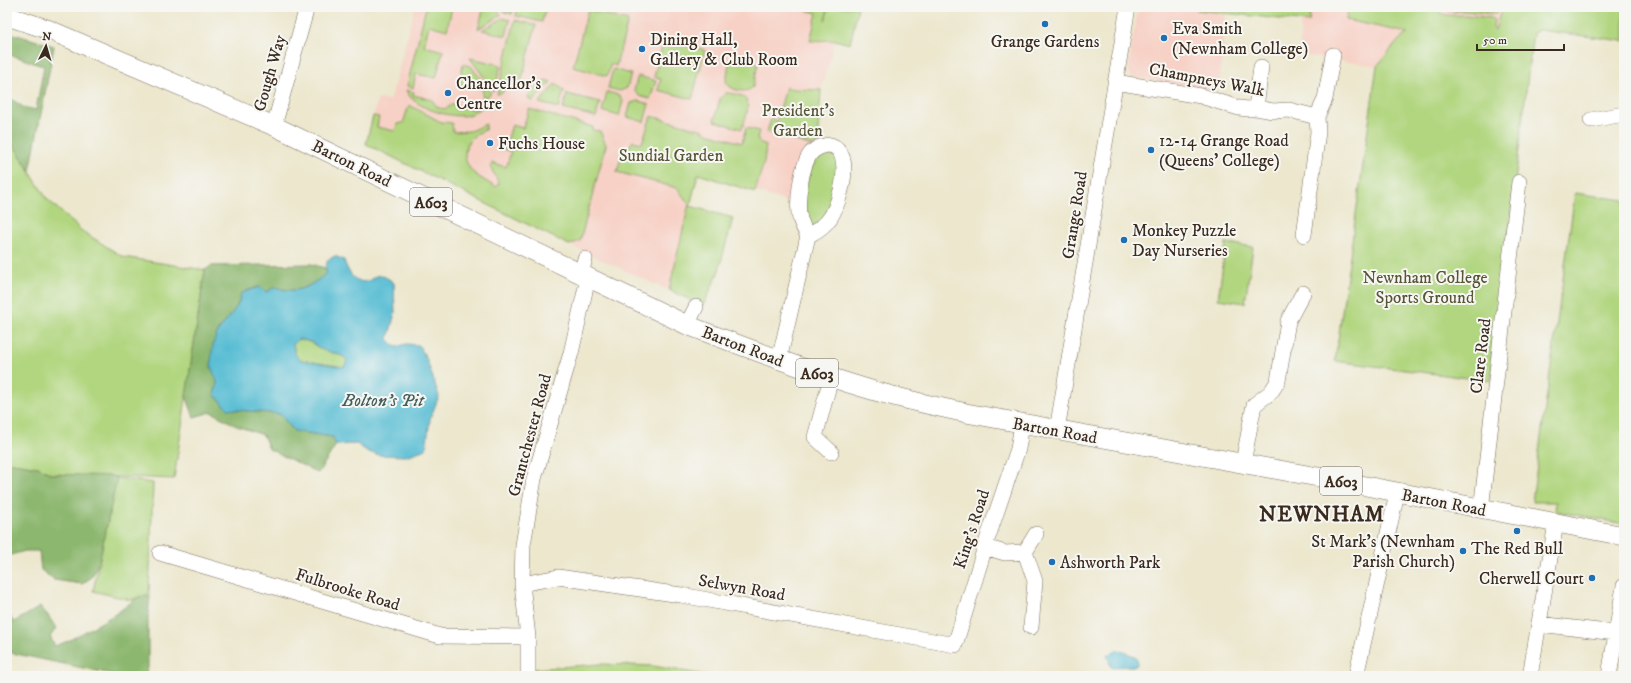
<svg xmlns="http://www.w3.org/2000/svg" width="1631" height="683" font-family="'IM FELL DW Pica',serif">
	<rect width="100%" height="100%" fill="#f6f6f2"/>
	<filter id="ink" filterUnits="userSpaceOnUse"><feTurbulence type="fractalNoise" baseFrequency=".025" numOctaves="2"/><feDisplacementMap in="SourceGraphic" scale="8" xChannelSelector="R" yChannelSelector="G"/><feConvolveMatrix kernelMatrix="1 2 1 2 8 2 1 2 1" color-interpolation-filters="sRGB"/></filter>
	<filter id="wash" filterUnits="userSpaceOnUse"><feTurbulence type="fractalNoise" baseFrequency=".012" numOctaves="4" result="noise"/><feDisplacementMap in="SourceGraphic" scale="16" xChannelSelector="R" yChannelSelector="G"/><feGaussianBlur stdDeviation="0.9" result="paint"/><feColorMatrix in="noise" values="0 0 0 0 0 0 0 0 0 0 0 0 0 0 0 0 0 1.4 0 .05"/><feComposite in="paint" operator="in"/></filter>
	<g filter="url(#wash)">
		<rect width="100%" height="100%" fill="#ece7cd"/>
		<path fill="#f7d1c6" d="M415 7H722L745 11 746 7H859L850 44 835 41 821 90 818 131 822 141 792 195 791 203 698 174 690 206 733 218 718 273 703 306 569 245 366 144 377 102 379 99 388 100 391 98Z
			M1138 7H1624V41L1539 30 1533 33 1399 40 1377 66 1299 55 1301 21 1226 13 1218 91 1131 77 1128 70Z"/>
		<path fill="#b1d67f" stroke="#76804e" d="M426 7H452L447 30 429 25 424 46 443 51 436 78 416 74 413 88 407 86Z
			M484 7H496L501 15 478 29Z
			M501 7H513L512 14 504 12Z
			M518 7H546L542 22 516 16Z
			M795 7H828L825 21 829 7H858L850 44 835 40 810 41 817 13Z
			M1198 7H1311L1309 22 1197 10Z
			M1348 7H1434C1443 18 1454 15 1466 15 1475 16 1483 17 1492 18L1494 20 1493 27 1495 30 1502 7H1624V41L1539 30 1533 33 1491 381 1335 361 1377 66 1399 40 1408 33 1346 20Z
			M1438 7H1497L1496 14 1463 11 1452 12Z
			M588 10 628 21 616 66 611 64 607 76 573 67Z
			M503 18 510 20 506 36 482 30Z
			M515 20 536 25 521 83 507 80 503 92 497 94Z
			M664 39 705 50 692 99 658 90 661 79 654 77Z
			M735 57 752 60 758 65 753 87C746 94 731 91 726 82L729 63Z
			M470 58 501 65 494 91Z
			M463 64 471 66 491 93 487 97 482 96 483 89 459 84Z
			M613 69 631 74 627 88 620 91 608 88Z
			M638 76 656 81 650 99 639 96 634 90Z
			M546 80 551 82 533 101 528 99 531 90Z
			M555 84 564 90 559 108 539 103Z
			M786 87 793 89 821 90 818 131 822 141 812 146 767 132 771 119 777 121Z
			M406 90 414 92 413 95 433 100C435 109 445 112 452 104L475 110 477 103 485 105C480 109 475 113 469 115 452 119 412 108 406 90Z
			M607 92 619 95 623 101 619 116 602 111Z
			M725 93C730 93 734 94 738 95 755 99 745 118 742 129L714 121 720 99Z
			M567 94 600 102 596 117 563 109Z
			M638 101 649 104 644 122 627 117 631 103Z
			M409 105 441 122 452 123 453 132 470 131 486 124 485 130C464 137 458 159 475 174 481 179 489 183 496 187L499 183 491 168 492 163 506 167 511 152 501 148 503 140 507 141 512 125 523 128 529 109 593 127 592 130 600 131 606 145 580 241 569 245 366 144 373 116 379 117 377 127 395 131 397 124 403 123Z
			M651 116 703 130 707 133 742 143 746 128 759 131 757 138 759 142 766 145 764 162 755 192 698 174 690 206 733 218 718 273 703 306 669 290 689 204 677 188 617 172 623 150 628 148 633 141 642 143Z
			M7 135 47 199 82 231 123 257 205 270 174 479 51 474 38 467 7 462Z
			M824 154 835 156 839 161 837 186 826 217 811 227 808 226C806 218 805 211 804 204 803 189 811 160 824 154Z
			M1575 193 1624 200V524L1555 511 1556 502H1532Z
			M1226 243 1253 247 1245 303 1218 299Z
			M299 339C315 342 325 352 343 356L347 361 344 368 301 360 295 354 293 344Z
			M117 478 153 483 149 594 130 600 93 591Z
			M601 664 653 666 711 676H533V669Z"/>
		<path fill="#8cb76e" stroke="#647046" d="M7 32 54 46 30 171 7 135V96L23 107 36 110 44 66C33 64 17 55 7 55Z
			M311 264 325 268 327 273C310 287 297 295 275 287L266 292 259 287 246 291 234 312 218 330 214 342 211 367 218 378 217 386 214 394 228 409 280 414 294 431 333 437 336 445 318 473 269 449 263 435 237 426 211 412 194 417 186 396 205 270 211 266Z
			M7 462 38 467 51 474 112 476 117 478 99 562 92 577 82 584 54 580 41 570 39 551H25L7 556Z
			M7 591C8 601 6 615 14 622L40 607 47 614 56 628 50 637 55 646 68 641 95 626 117 613 138 597 150 596 148 617V668L144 676H121L7 652Z"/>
		<path fill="#55bcd3" stroke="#487378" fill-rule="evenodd" d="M335 256 344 260C347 270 354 285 368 281 371 280 373 277 376 276 383 274 389 279 394 283L395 313 388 339 396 347 406 344 419 345 427 360 439 396 430 419 426 449 406 456 379 455 368 452 357 444 336 445 333 437 294 431 280 414 228 409 214 394C220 380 216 381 212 369 210 362 212 348 214 341 219 323 239 313 241 293L259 287 266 292 275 287C297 295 310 287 327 273L325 268 328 260ZM299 339 311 342 320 349 343 356 347 361 344 367 301 360 295 354 293 344Z
			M1118 650 1135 656 1138 662 1136 666 1111 667 1107 655Z"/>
	</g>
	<g filter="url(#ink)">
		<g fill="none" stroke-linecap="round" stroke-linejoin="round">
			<g stroke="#796c5b" stroke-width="16">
				<path id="minor" d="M1115 82 1201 96 1239 108 1248 109 1256 108 1273 111 1289 110 1317 117 1318 132 1304 235
					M1256 108 1261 67
					M1317 117 1325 99 1333 55
					M1591 120 1624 114
					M274 126 307 7
					M581 273 585 259
					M687 325 696 307
					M779 360 808 236C805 231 802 225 800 219 796 204 801 165 811 153 816 148 824 145 831 145 855 153 840 203 830 218 824 227 816 231 808 236
					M1057 430 1128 7
					M831 452 815 437 831 378
					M1243 463 1254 405 1271 392 1278 381 1288 321 1303 293
					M1481 510 1519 182
					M985 547 1005 553 1025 552 1036 534
					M1025 552 1035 581 1031 627
					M160 553 440 636 528 637
					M522 584 558 577 681 595 955 645 989 534 1018 449 1022 424
					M1539 624 1624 634
					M528 676V637L522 584 523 545 534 479 571 353 588 278
					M1356 676 1397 493
					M1530 676 1556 523
					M1609 676 1624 586"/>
			</g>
			<g stroke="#796c5b" stroke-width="20">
				<path id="major" d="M7 16 47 29 274 126 687 325C747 348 807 371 868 389 901 399 934 406 966 413L1340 481 1624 536"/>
			</g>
			<use href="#minor" stroke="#fff" stroke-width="15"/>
			<use href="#major" stroke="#fff" stroke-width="19"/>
		</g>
	</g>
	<g fill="#1f6fb2" stroke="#f6f6f2" stroke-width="1.5">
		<circle cx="1045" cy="24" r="4"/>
		<circle cx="1164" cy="38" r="4"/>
		<circle cx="642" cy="49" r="4"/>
		<circle cx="448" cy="93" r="4"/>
		<circle cx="490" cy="143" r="4"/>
		<circle cx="1151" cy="150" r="4"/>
		<circle cx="1124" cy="240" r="4"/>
		<circle cx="1517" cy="531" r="4"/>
		<circle cx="1463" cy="551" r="4"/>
		<circle cx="1052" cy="562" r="4"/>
		<circle cx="1592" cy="578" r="4"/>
	</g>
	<g text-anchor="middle" stroke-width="4" stroke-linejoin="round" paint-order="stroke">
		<g fill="#f6f6f2" stroke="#73675e" stroke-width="1">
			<rect x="410" y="188" width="42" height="28" rx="3"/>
			<rect x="796" y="359" width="42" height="28" rx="3"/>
			<rect x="1320" y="467" width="42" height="28" rx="3"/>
		</g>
		<g font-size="16" font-weight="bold" fill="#3b2a1e">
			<text x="431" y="208">A603</text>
			<text x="817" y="379">A603</text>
			<text x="1341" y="487">A603</text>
		</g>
		<g font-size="17" fill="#3b2a1e" stroke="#f6f6f2" text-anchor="start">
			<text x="1172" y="34">Eva Smith<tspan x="1172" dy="20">(Newnham College)</tspan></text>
			<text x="650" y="45">Dining Hall,<tspan x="650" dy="20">Gallery &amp; Club Room</tspan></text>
			<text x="1045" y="47" text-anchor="middle">Grange Gardens</text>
			<text x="456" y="89">Chancellor's<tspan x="456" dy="20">Centre</tspan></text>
			<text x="1159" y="146">12-14 Grange Road<tspan x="1159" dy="20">(Queens' College)</tspan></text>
			<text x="498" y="149">Fuchs House</text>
			<text x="1132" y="236">Monkey Puzzle<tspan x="1132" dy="20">Day Nurseries</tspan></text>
			<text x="1455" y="547" text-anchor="end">St Mark's (Newnham<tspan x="1455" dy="20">Parish Church)</tspan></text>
			<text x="1517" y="554" text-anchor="middle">The Red Bull</text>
			<text x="1060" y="568">Ashworth Park</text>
			<text x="1584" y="584" text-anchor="end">Cherwell Court</text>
		</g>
		<g font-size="17" fill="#3b2a1e" stroke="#f6f6f2">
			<text transform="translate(269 73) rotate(-74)" y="6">Gough Way</text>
			<text transform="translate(1207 79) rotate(11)" y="6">Champneys Walk</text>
			<text transform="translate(352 163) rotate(26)" y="6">Barton Road</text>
			<text transform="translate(1074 215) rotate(-81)" y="6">Grange Road</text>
			<text transform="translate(743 346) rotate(21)" y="6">Barton Road</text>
			<text transform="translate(1480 356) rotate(-83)" y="6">Clare Road</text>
			<text transform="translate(1055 430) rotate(10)" y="6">Barton Road</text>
			<text transform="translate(529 435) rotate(-75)" y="6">Grantchester Road</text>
			<text transform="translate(1444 502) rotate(11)" y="6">Barton Road</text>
			<text transform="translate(971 529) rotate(-72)" y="6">King's Road</text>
			<text transform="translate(742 587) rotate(10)" y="6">Selwyn Road</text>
			<text transform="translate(348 589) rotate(17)" y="6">Fulbrooke Road</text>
		</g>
		<g font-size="17" fill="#585536" stroke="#f6f6f2">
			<text x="798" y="116">President's<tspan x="798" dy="20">Garden</tspan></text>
			<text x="671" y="161">Sundial Garden</text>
			<text x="1425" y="283">Newnham College<tspan x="1425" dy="20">Sports Ground</tspan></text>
		</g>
		<g font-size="18" font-style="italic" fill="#445d5d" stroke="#f6f6f2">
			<text x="383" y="406">Bolton’s Pit</text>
		</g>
		<g font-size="21" font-weight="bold" letter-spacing="1" fill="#3b2a1e" stroke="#f6f6f2">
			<text x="1322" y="521">NEWNHAM</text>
		</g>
	</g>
	<rect width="1631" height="683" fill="none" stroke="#f6f6f2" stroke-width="24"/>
	<g transform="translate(46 46) rotate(5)" stroke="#f6f6f2" stroke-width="3" paint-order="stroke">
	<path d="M0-3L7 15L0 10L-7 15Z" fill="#3b2a1e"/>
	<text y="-6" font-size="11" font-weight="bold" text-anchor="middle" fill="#3b2a1e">N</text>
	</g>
	<path d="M1477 44v6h87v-6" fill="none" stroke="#3b2a1e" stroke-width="2"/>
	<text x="1483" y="44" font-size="12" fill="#3b2a1e" stroke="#f6f6f2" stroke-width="3" paint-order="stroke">50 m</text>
</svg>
